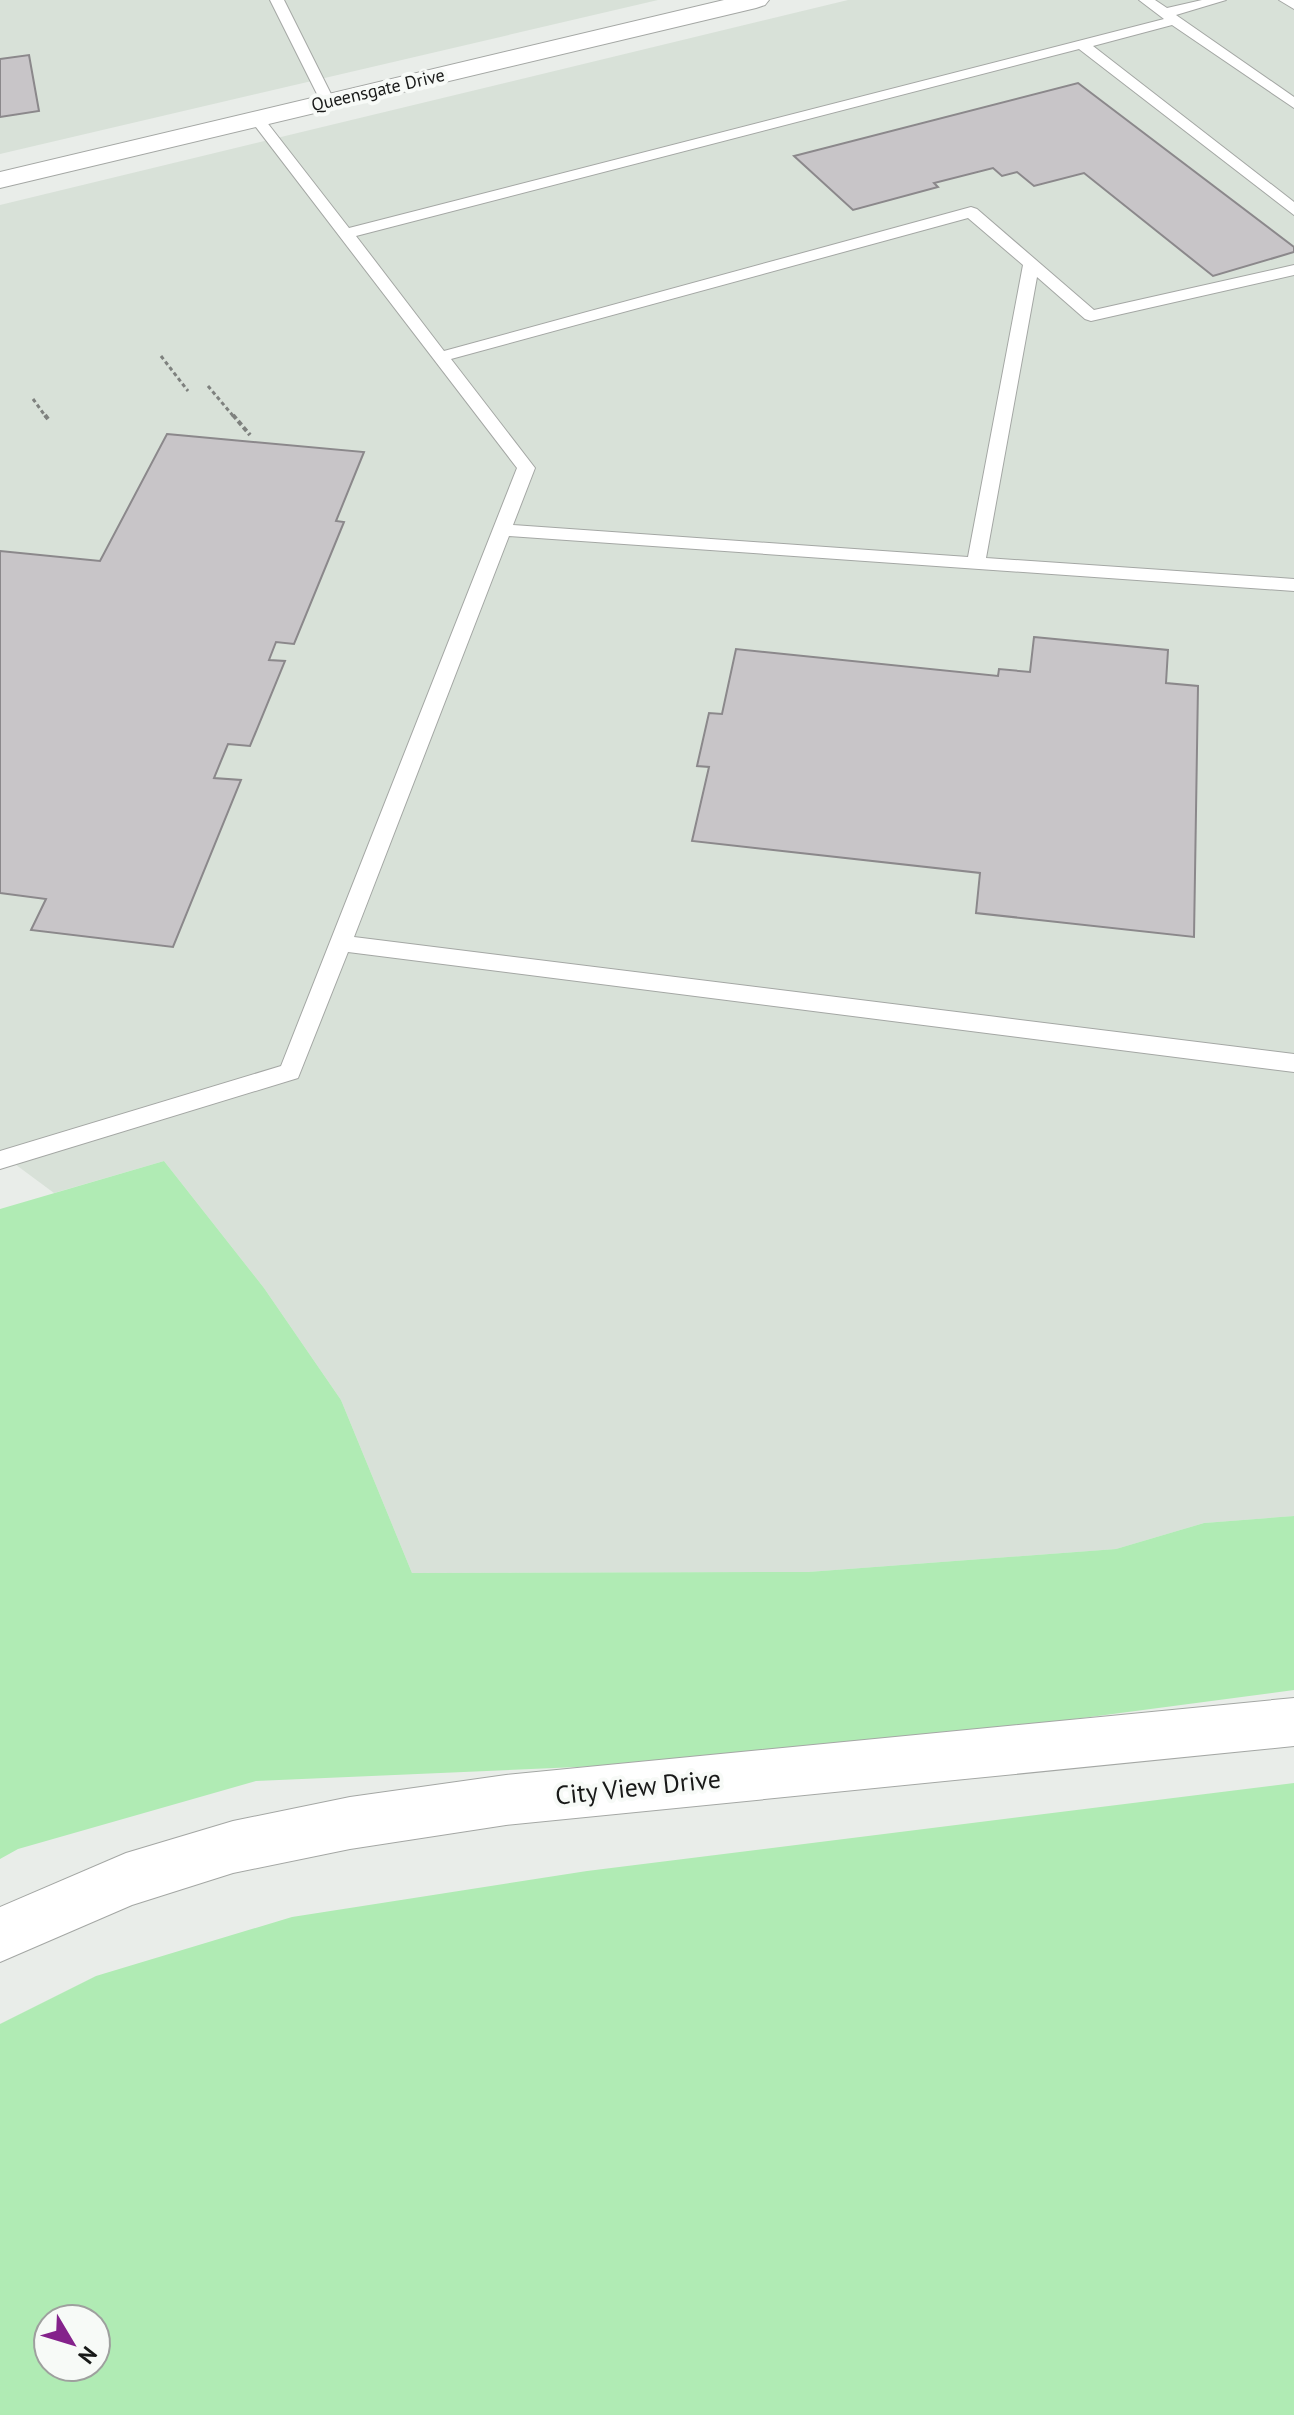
<svg xmlns="http://www.w3.org/2000/svg" width="1294" height="2415" font-family="'PT Sans',sans-serif">
	<rect width="100%" height="100%" fill="#e9ede9"/>
	<path fill="#d8e1d8" d="M0 0H658L0 154Z
		M848 0H1294V1516L1204 1523 1116 1549 808 1572 412 1573 341 1400 264 1288 164 1161 54 1193 0 1153V205Z"/>
	<path fill="#b0ebb4" fill-rule="evenodd" d="M164 1161 264 1288 341 1400 412 1573 808 1572 1116 1549 1204 1523 1294 1516V1690L939 1737 600 1766 256 1781 18 1849 0 1859V1209Z
		M1294 1783V2415H0V2024L96 1976 292 1917 587 1871ZM48 2319H96V2367H48Z"/>
	<path fill="#c8c5c8" stroke="#8b888b" stroke-width="2" d="M29 55 39 111 0 117V59Z
		M1078 83 1294 247V252L1213 276 1084 173 1034 186 1017 172 1002 176 993 168 934 183 938 187 853 210 794 156Z
		M167 434 364 452 336 521 344 522 294 644 276 642 269 660 285 661 250 746 228 744 214 778 241 780 173 947 31 930 46 899 0 893V551L100 561Z
		M1034 637 1168 650 1166 683 1198 686 1194 937 976 913 980 873 692 841 709 767 697 766 709 713 722 714 736 649 998 676 999 669 1030 672Z"/>
	<g fill="none" stroke-linecap="round" stroke-linejoin="round">
		<g stroke="#a4a7a4" stroke-width="2">
			<path id="lane" d="M270 0H284L335 102 333 105 328 106 321 102Z
				M1139 0H1155L1167 8 1202 0H1226L1176 15 1294 97V108L1172 25 1093 46 1294 202V215L1079 49 356 236 444 351 971 207 977 209 1094 310 1294 265V275L1091 321 1085 319 1037 277 986 558 1294 579V591L509 536 354 937 1294 1054V1072L348 952 298 1078 0 1169V1151L281 1066 517 468 252 122V116H262L349 228 1164 19ZM968 218 1023 265 968 557 513 525 535 468 451 359Z
				M1279 0H1294V9Z"/>
		</g>
		<g stroke="#a4a7a4" stroke-width="2">
			<path id="street" d="M1294 1698V1746L506 1825 350 1849 233 1873 132 1905 0 1962V1907L126 1853 233 1821 350 1797 506 1775Z"/>
		</g>
		<g stroke="#a4a7a4" stroke-width="2">
			<path id="secondary" d="M724 0H769L765 5 756 8 0 188V172Z"/>
		</g>
		<path stroke="#7e817e" stroke-width="3" stroke-dasharray="4 3" stroke-linecap="butt" d="M161 356 188 391
			M208 386 234 417
			M33 399 46 417"/>
		<path stroke="#7e817e" stroke-width="4" stroke-dasharray="5 3" stroke-linecap="butt" d="M45 415 48 419
			M233 415 250 435"/>
		<use href="#lane" fill="#fff" fill-rule="evenodd"/>
		<use href="#street" fill="#fff" fill-rule="evenodd"/>
		<use href="#secondary" fill="#fff" fill-rule="evenodd"/>
	</g>
	<g text-anchor="middle" stroke-width="8" stroke-linejoin="round" paint-order="stroke">
		<g font-size="18" fill="#181918" stroke="#f7faf7">
			<text transform="translate(378 90) rotate(-13)" y="6">Queensgate Drive</text>
		</g>
		<g font-size="26" fill="#181918" stroke="#f7faf7">
			<text transform="translate(638 1787) rotate(-6)" y="9">City View Drive</text>
		</g>
	</g>
	<g transform="translate(72 2343) rotate(128)"><circle r="38" fill="#f7faf7" stroke="#9ea09e" stroke-width="2"/>
	<path d="M0-6L14 30L0 20L-14 30Z" fill="#84228b"/>
	<text y="-12" font-size="22" font-weight="bold" text-anchor="middle" fill="#181918">N</text>
	</g>
</svg>
